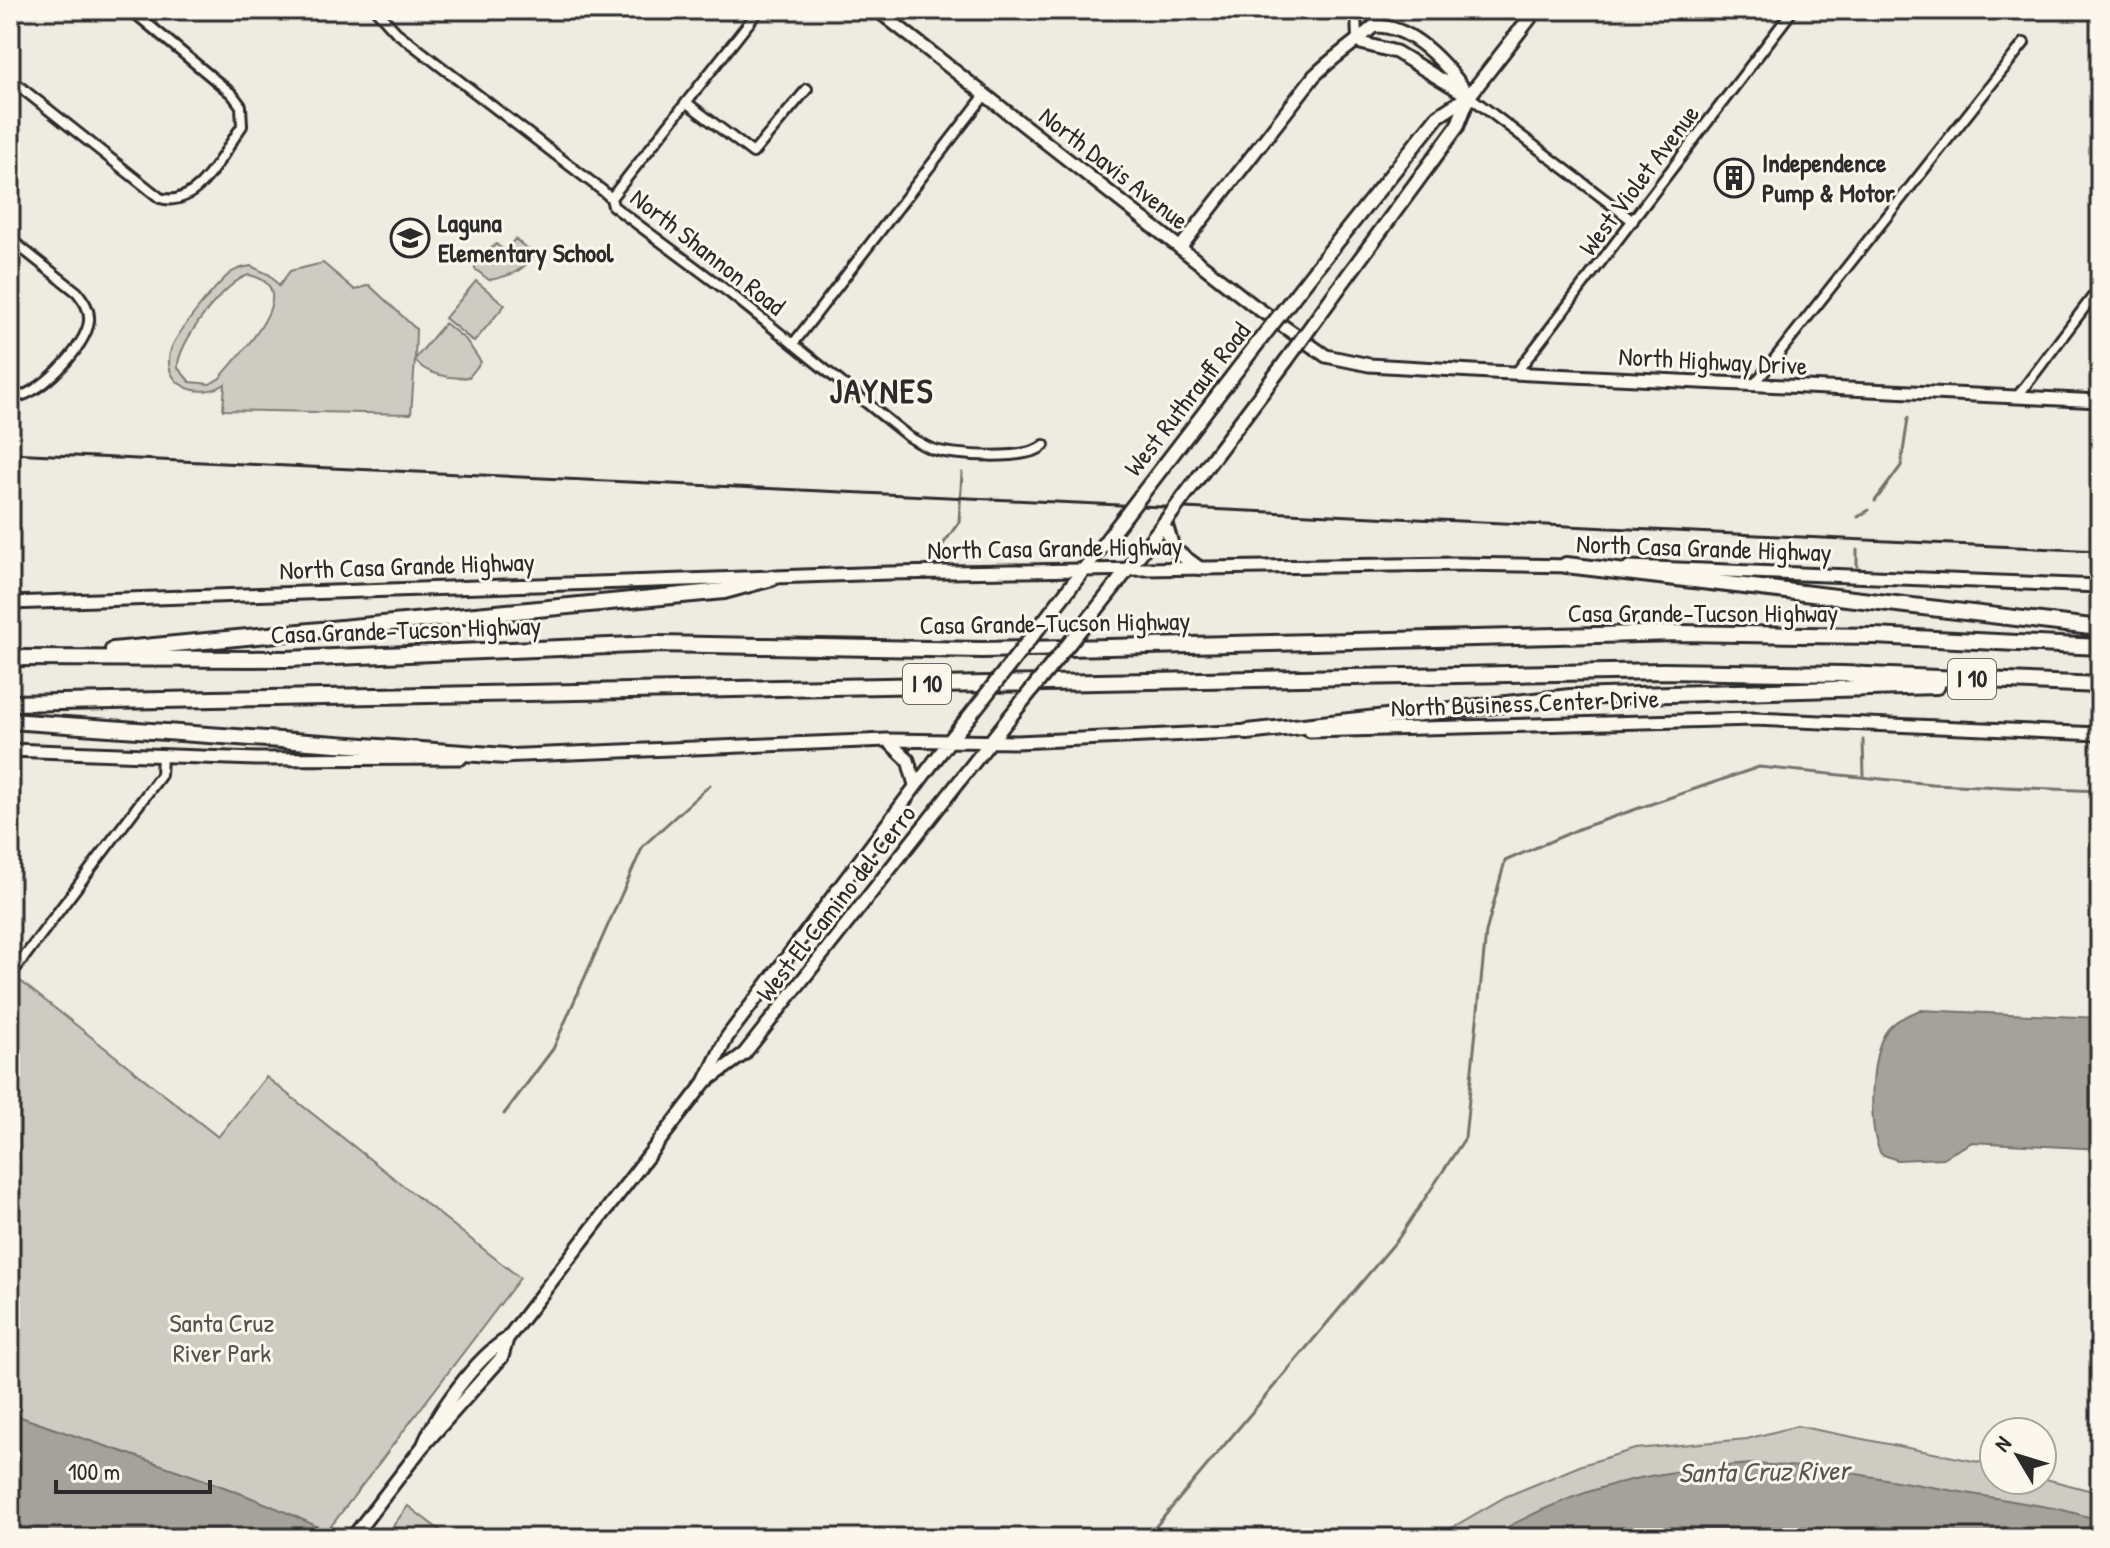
<svg xmlns="http://www.w3.org/2000/svg" width="2110" height="1548" font-family="'Patrick Hand',sans-serif">
	<rect width="100%" height="100%" fill="#eeebe0"/>
	<filter id="ink" filterUnits="userSpaceOnUse"><feTurbulence type="fractalNoise" baseFrequency=".0125" numOctaves="2"/><feDisplacementMap in="SourceGraphic" scale="16" xChannelSelector="R" yChannelSelector="G"/><feConvolveMatrix kernelMatrix="1 2 1 2 8 2 1 2 1" color-interpolation-filters="sRGB"/></filter>
	<g filter="url(#ink)">
		<path fill="#cecbc2" stroke="#7c7b76" stroke-width="2" fill-rule="evenodd" d="M515 239 535 255C521 272 511 276 489 280L475 269V263L496 244 505 251Z
			M323 263 355 290 369 285 416 329 415 359 445 323 466 340 481 362 469 377C452 380 424 374 415 360L411 414 223 410 225 384C200 401 159 385 171 349 177 332 214 288 228 275 235 269 243 267 251 266L270 275 279 286 290 271ZM249 275C308 288 238 355 220 378L210 384 190 382 178 368C176 344 226 280 249 275Z
			M476 281 505 305 474 342 445 318Z
			M19 980 218 1137 266 1077 520 1278 322 1538H10V992Z
			M1797 1426 1994 1465V1480L2042 1478 2100 1493V1538H1434L1505 1497 1582 1465 1635 1449 1747 1439Z
			M408 1506 450 1538H384Z"/>
		<path fill="#a4a29a" stroke="#74726e" stroke-width="2" d="M1920 1010 2100 1018V1149L1972 1142 1943 1158 1897 1160 1881 1154C1868 1130 1870 1061 1884 1035 1892 1021 1906 1016 1920 1010Z
			M10 1413C121 1454 235 1483 340 1538H10Z
			M1752 1464 1822 1468 2059 1509 2100 1520V1538H1784L1740 1530 1690 1531 1655 1538H1488C1579 1485 1648 1471 1752 1464Z"/>
		<g fill="none" stroke-linecap="round" stroke-linejoin="round">
			<path stroke="#74726e" stroke-width="3" d="M1875 501 1901 466 1908 418
				M1858 517 1869 510
				M939 550 959 522 962 473
				M1857 550V566
				M1863 740 1864 776
				M504 1114 553 1049 643 846 710 785
				M1146 1538 1398 1239 1465 1138 1486 932 1505 861 1581 828 1759 767 1932 784 2100 791"/>
			<g stroke="#2b2b2b" stroke-width="14">
				<path id="street" d="M376 10 396 32 603 191 611 198 613 206 731 294 909 437C917 441 924 446 932 449 952 456 1029 461 1044 445
					M1356 10 1357 41
					M10 79 160 198C198 209 222 154 242 126L241 106 232 94 131 10
					M1469 96 1633 221
					M687 103 753 153 807 89
					M611 198 759 10
					M10 239 77 292C84 301 90 309 89 321 87 346 36 401 10 397
					M793 344 985 95
					M1516 373 1793 10
					M1753 386 2024 43
					M2017 397 2100 287
					M10 976 161 775 162 756"/>
			</g>
			<g stroke="#2b2b2b" stroke-width="17">
				<path id="secondary" d="M877 10 1253 305 1326 356 1369 365 1491 372 2100 401
					M1357 42 1396 52 1465 94
					M1180 248 1314 76C1333 57 1354 44 1374 26 1414 25 1448 66 1469 96
					M1629 567 2100 586
					M10 603 889 573 1458 564 1572 566
					M1310 731 1754 719 2100 734
					M887 740 908 760 915 785
					M10 750 256 759 461 758
					M498 756 887 740 1017 742 1252 731
					M708 1080 744 1054 991 741
					M423 1446C437 1412 476 1358 507 1339L705 1082 727 1037 951 739
					M352 1538 423 1446 502 1357 507 1339"/>
			</g>
			<g stroke="#2b2b2b" stroke-width="18">
				<path id="primary" d="M1314 271 1438 116 1469 96
					M1338 289 1457 127 1469 96 1536 10
					M1162 468 1260 340
					M1204 470 1286 361
					M1165 522 1173 549 1199 568
					M1096 610 1165 522
					M1051 612 1109 537
					M951 739 968 718
					M991 741 1009 718"/>
			</g>
			<g stroke="#2b2b2b" stroke-width="20">
				<path id="highway" d="M1566 565 2100 628
					M113 650 724 591 772 578
					M10 658 286 659 658 644 982 650 1679 633 1874 636 2100 647
					M10 703 1663 671 1844 674 2100 685
					M10 721 506 756
					M1247 732 1570 697 1937 686"/>
			</g>
			<use href="#street" stroke="#fbf7ec" stroke-width="8"/>
			<use href="#secondary" stroke="#fbf7ec" stroke-width="11"/>
			<use href="#primary" stroke="#fbf7ec" stroke-width="12"/>
			<use href="#highway" stroke="#fbf7ec" stroke-width="14"/>
			<path stroke="#2b2b2b" stroke-width="3" d="M10 453 2100 551"/>
			<g stroke="#2b2b2b" stroke-width="18" stroke-linecap="butt">
				<path id="primary-bridge" d="M1260 340 1314 271
					M1286 361 1338 289
					M1165 522 1204 470
					M1109 537 1162 468
					M968 718 1051 612
					M1009 718 1096 610"/>
			</g>
			<use href="#primary-bridge" stroke="#fbf7ec" stroke-width="12"/>
		</g>
	</g>
	<defs>
		<g id="building-ring" transform="scale(2)"><circle r="9.5" fill="#fbf7ec" stroke="#2b2b2b" stroke-width="1.5"/><path d="M-4-6H4V6H1V3H-1V6H-4ZM-2.5-4.3h1.7v1.8h-1.7ZM.8-4.3h1.7v1.8H.8ZM-2.5-1h1.7V.8h-1.7ZM.8-1h1.7V.8H.8Z" fill="#2b2b2b"/></g>
		<g id="school-ring" transform="scale(2)"><circle r="9.5" fill="#fbf7ec" stroke="#2b2b2b" stroke-width="1.5"/><path d="M0-5L7-2L0 1L-7-2ZM-4 1L0 2.5L4 1V4Q0 6-4 4Z" fill="#2b2b2b"/></g>
	</defs>
	<g fill-rule="evenodd">
		<use href="#building-ring" x="1734" y="178"/>
		<use href="#school-ring" x="410" y="238"/>
	</g>
	<g text-anchor="middle" stroke-width="6" stroke-linejoin="round" paint-order="stroke">
		<g fill="#fbf7ec" stroke="#696865" stroke-width="2">
			<rect x="1948" y="659" width="48" height="40" rx="6"/>
			<rect x="903" y="664" width="48" height="40" rx="6"/>
		</g>
		<g font-size="24" font-weight="bold" fill="#2b2b2b">
			<text x="1972" y="687">I 10</text>
			<text x="927" y="692">I 10</text>
		</g>
		<g font-size="26" font-weight="bold" fill="#2b2b2b" stroke="#fbf7ec" text-anchor="start">
			<text x="1762" y="172">Independence<tspan x="1762" dy="30">Pump &amp; Motor</tspan></text>
			<text x="438" y="232">Laguna<tspan x="438" dy="30">Elementary School</tspan></text>
		</g>
		<g font-size="26" fill="#2b2b2b" stroke="#fbf7ec">
			<text transform="translate(1114 168) rotate(38)" y="9">North Davis Avenue</text>
			<text transform="translate(1639 180) rotate(-53)" y="9">West Violet Avenue</text>
			<text transform="translate(708 252) rotate(38)" y="9">North Shannon Road</text>
			<text transform="translate(1713 361) rotate(3)" y="9">North Highway Drive</text>
			<text transform="translate(1187 399) rotate(-52)" y="9">West Ruthrauff Road</text>
			<text transform="translate(1055 548) rotate(-1)" y="9">North Casa Grande Highway</text>
			<text transform="translate(1704 548) rotate(2)" y="9">North Casa Grande Highway</text>
			<text transform="translate(407 566) rotate(-2)" y="9">North Casa Grande Highway</text>
			<text x="1703" y="622">Casa Grande-Tucson Highway</text>
			<text transform="translate(1055 623) rotate(-1)" y="9">Casa Grande-Tucson Highway</text>
			<text transform="translate(406 630) rotate(-2)" y="9">Casa Grande-Tucson Highway</text>
			<text transform="translate(1525 703) rotate(-2)" y="9">North Business Center Drive</text>
			<text transform="translate(836 903) rotate(-52)" y="9">West El Camino del Cerro</text>
		</g>
		<g font-size="26" fill="#545351" stroke="#fbf7ec">
			<text x="222" y="1332">Santa Cruz<tspan x="222" dy="30">River Park</tspan></text>
		</g>
		<g font-size="28" font-style="italic" fill="#555552" stroke="#fbf7ec">
			<text transform="translate(1764 1471) rotate(-1)" y="10">Santa Cruz River</text>
		</g>
		<g font-size="34" font-weight="bold" letter-spacing="2" fill="#2b2b2b" stroke="#fbf7ec">
			<text x="882" y="403">JAYNES</text>
		</g>
	</g>
	<rect width="2110" height="1548" fill="none" stroke="#fbf7ec" stroke-width="40"/>
	<rect x="20" y="20" width="2070" height="1508" fill="none" stroke="#2b2b2b" stroke-width="3" filter="url(#ink)"/>
	<g transform="translate(2018 1456) rotate(308)"><circle r="38" fill="#fbf7ec" stroke="#a8a59f" stroke-width="2"/>
	<path d="M0-6L14 30L0 20L-14 30Z" fill="#2b2b2b"/>
	<text y="-12" font-size="22" font-weight="bold" text-anchor="middle" fill="#2b2b2b">N</text>
	</g>
	<path d="M56 1480v12h154v-12" fill="none" stroke="#2b2b2b" stroke-width="4"/>
	<text x="68" y="1480" font-size="24" fill="#2b2b2b" stroke="#fbf7ec" stroke-width="6" paint-order="stroke">100 m</text>
</svg>
